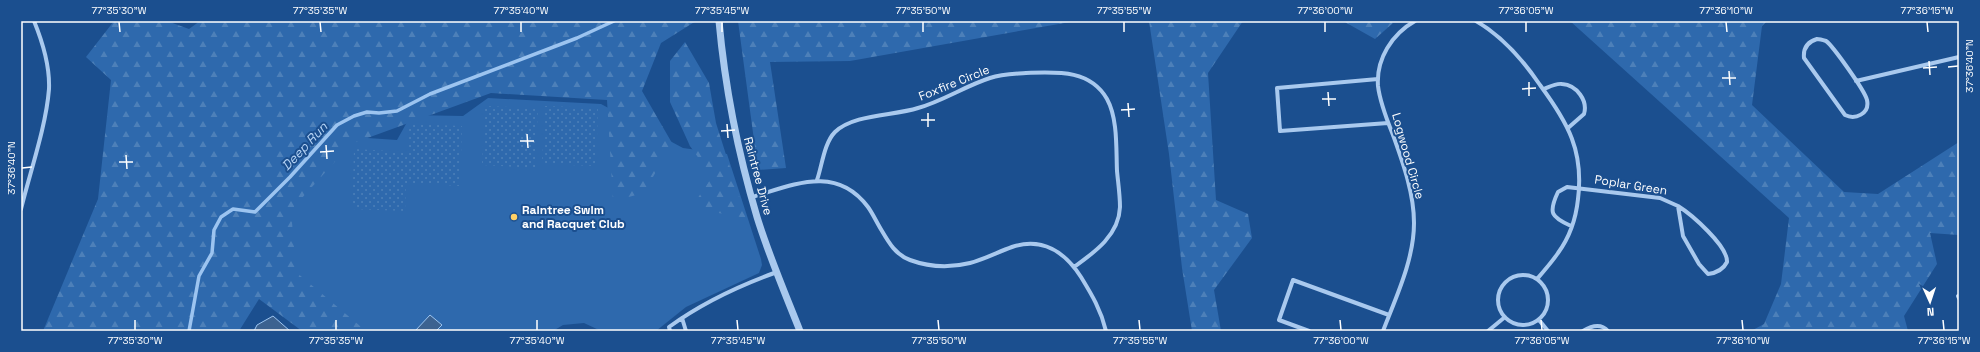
<svg xmlns="http://www.w3.org/2000/svg" width="1980" height="352" font-family="'Space Grotesk',sans-serif">
	<defs>
		<pattern id="forest-firs" width="22" height="20" patternUnits="userSpaceOnUse"><rect width="22" height="20" fill="#2e69ad"/><path d="M5 1l3.5 6h-7zM16 11l3.5 6h-7z" fill="#4d80b9"/></pattern>
		<pattern id="park-dots" width="8" height="8" patternUnits="userSpaceOnUse"><rect width="8" height="8" fill="#2e69ad"/><path d="M2 2h.1M6 6h.1" fill="none" stroke="#4d80b9" stroke-width="1.8" stroke-linecap="round"/></pattern>
	</defs>
	<rect width="100%" height="100%" fill="#1b4f8f"/>
	<path fill="#2e69ad" d="M488 98 601 104 683 148 727 154 761 259 762 265 759 273 686 307 656 331H601L584 323 563 325 553 331H333L266 284 285 201 353 137 397 140 411 115 463 116Z"/>
	<path fill="url(#forest-firs)" d="M114 21H167L189 29 200 21H696L661 43 642 91 672 143 644 193 613 201 607 100 491 93 351 144 291 210 296 272 366 331H302L259 299 239 331H43L98 199 111 80 86 57Z
		M738 21H1076L850 61 770 62 786 168 758 170Z
		M1149 21H1243L1208 73 1216 200 1248 214 1252 238 1214 290 1221 331H1192L1182 268 1169 154Z
		M1343 21H1390L1393 23 1375 39Z
		M1570 21H1767L1762 26 1752 105 1844 192 1878 194 1959 142V235L1930 233 1937 264 1904 316 1908 331H1751L1764 324 1781 284 1789 218Z
		M685 42 709 83 716 123 746 218 691 208 712 177 690 146 670 102V61Z"/>
	<path fill="url(#park-dots)" d="M485 106 538 108 535 168 482 165Z
		M545 106 598 108 596 166 542 164Z
		M409 124 462 126 460 186 406 183 405 211 352 209 354 149 407 152Z"/>
	<path fill="#3c6290" stroke="#9cc4f0" d="M430 315 442 325 436 331H415Z
		M273 316 290 331H254L257 325Z"/>
	<g fill="none" stroke-linecap="round" stroke-linejoin="round">
		<path stroke="#9cc4f0" stroke-width="3.5" d="M189 331 199 276 212 253 214 230 221 217 233 209 255 212 290 177 337 125 354 116 367 112 379 113 397 111 430 94 577 38 614 21"/>
		<path stroke="#a9c9ee" stroke-width="4" d="M1476 21C1502 36 1523 60 1540 85 1568 123 1584 151 1578 199 1576 218 1569 238 1558 253 1552 262 1544 271 1537 279
			M1817 39C1819 39 1823 40 1826 41 1833 46 1865 91 1867 100 1870 114 1855 120 1845 115L1804 58C1803 48 1807 42 1817 39Z
			M1378 79 1277 88 1280 131 1388 123
			M1856 81 1959 57
			M1544 89C1549 87 1556 83 1562 84 1577 85 1588 101 1584 114L1568 128
			M817 180C822 166 824 143 835 132 854 114 893 116 918 108 943 101 965 86 990 78 1002 74 1014 74 1026 73 1056 72 1090 69 1107 99 1118 119 1116 149 1117 171 1118 182 1120 195 1120 207 1119 235 1095 252 1074 267
			M752 197C793 185 836 164 868 207 873 214 877 223 882 231 889 243 896 255 910 260 929 267 950 268 970 263 985 259 998 252 1012 247 1042 237 1065 252 1081 277 1092 295 1101 310 1106 331
			M1678 206C1691 214 1728 246 1727 262 1723 270 1716 273 1708 274L1699 264 1683 236Z
			M21 209C30 172 46 127 49 89 50 65 43 43 34 21
			M1571 226C1551 217 1548 213 1558 192L1567 187 1660 198 1678 206
			M1498 300a25 25 0 1 1 50 0a25 25 0 1 1-50 0Z
			M1958 296 1959 298
			M682 318 686 331
			M1539 320 1548 331
			M670 331 669 327C702 303 738 286 777 272
			M1309 331 1279 320 1293 280 1389 315
			M1383 331C1396 297 1414 260 1414 223 1414 193 1403 163 1393 135 1387 120 1380 103 1378 86 1376 59 1392 34 1415 21
			M1488 331 1505 317
			M1583 331C1591 326 1601 323 1608 331"/>
		<path stroke="#a9c9ee" stroke-width="7" d="M719 21C725 88 738 153 757 217 769 256 785 293 800 331"/>
	</g>
	<path fill="none" stroke="#fff" stroke-width="1.5" d="M119 22 120 32M320 22 321 32M521 22V32M722 22V32M923 22V32M1124 22V32M1325 22V32M1526 22V32M1726 22 1727 32M1927 22 1928 32M1929 61 1930 75M1948 67 1958 66M1923 68 1937 67M1729 71 1730 85M1722 78H1736M1529 82V96M1522 89 1536 88M1328 92 1329 106M1322 99H1336M1128 103 1129 117M1121 110 1135 109M928 113V127M921 120H935M727 124 728 138M721 131 735 130M527 134 528 148M520 141H534M326 145 327 159M320 152 334 151M126 155 127 169M119 162H133M22 168 32 167M135 320V330M336 320V330M537 320V330M737 320 738 330M938 320 939 330M1139 320 1140 330M1340 320 1341 330M1541 320 1542 330M1742 320 1743 330M1943 320 1944 330"/>
	<circle fill="#ffd166" stroke="#1b4f8f" stroke-width="1.5" cx="514" cy="217" r="4"/>
	<g text-anchor="middle" stroke-width="4" stroke-linejoin="round" paint-order="stroke">
		<g font-size="12" fill="#fff" stroke="#1b4f8f">
			<text transform="translate(954 83) rotate(-22)" y="4">Foxfire Circle</text>
			<text transform="translate(1408 156) rotate(74)" y="4">Logwood Circle</text>
			<text transform="translate(758 176) rotate(75)" y="4">Raintree Drive</text>
			<text transform="translate(1631 185) rotate(9)" y="4">Poplar Green</text>
		</g>
		<g font-size="12" font-weight="bold" fill="#fff" stroke="#1b4f8f" text-anchor="start">
			<text x="522" y="214">Raintree Swim<tspan x="522" dy="14">and Racquet Club</tspan></text>
		</g>
		<g font-size="13" font-style="italic" fill="#b5d3f5" stroke="#1b4f8f">
			<text transform="translate(304 146) rotate(-47)" y="5">Deep Run</text>
		</g>
	</g>
	<rect width="1980" height="352" fill="none" stroke="#1b4f8f" stroke-width="44"/>
	<g transform="translate(1930 302) rotate(177)" stroke="#1b4f8f" stroke-width="3" paint-order="stroke">
	<path d="M0-3L7 15L0 10L-7 15Z" fill="#ffffff"/>
	<text y="-6" font-size="11" font-weight="bold" text-anchor="middle" fill="#ffffff">N</text>
	</g>
	<rect x="22" y="22" width="1936" height="308" fill="none" stroke="#fff" stroke-width="1.5"/>
	<g font-size="10" text-anchor="middle" fill="#fff">
		<text x="119" y="14">77°35'30"W</text>
		<text x="320" y="14">77°35'35"W</text>
		<text x="521" y="14">77°35'40"W</text>
		<text x="722" y="14">77°35'45"W</text>
		<text x="923" y="14">77°35'50"W</text>
		<text x="1124" y="14">77°35'55"W</text>
		<text x="1325" y="14">77°36'00"W</text>
		<text x="1526" y="14">77°36'05"W</text>
		<text x="1726" y="14">77°36'10"W</text>
		<text x="1927" y="14">77°36'15"W</text>
		<text transform="translate(1969 66) rotate(-90)" y="4">37°36'40"N</text>
		<text transform="translate(11 168) rotate(-90)" y="4">37°36'40"N</text>
		<text x="135" y="344">77°35'30"W</text>
		<text x="336" y="344">77°35'35"W</text>
		<text x="537" y="344">77°35'40"W</text>
		<text x="738" y="344">77°35'45"W</text>
		<text x="939" y="344">77°35'50"W</text>
		<text x="1140" y="344">77°35'55"W</text>
		<text x="1341" y="344">77°36'00"W</text>
		<text x="1542" y="344">77°36'05"W</text>
		<text x="1743" y="344">77°36'10"W</text>
		<text x="1944" y="344">77°36'15"W</text>
	</g>
</svg>
